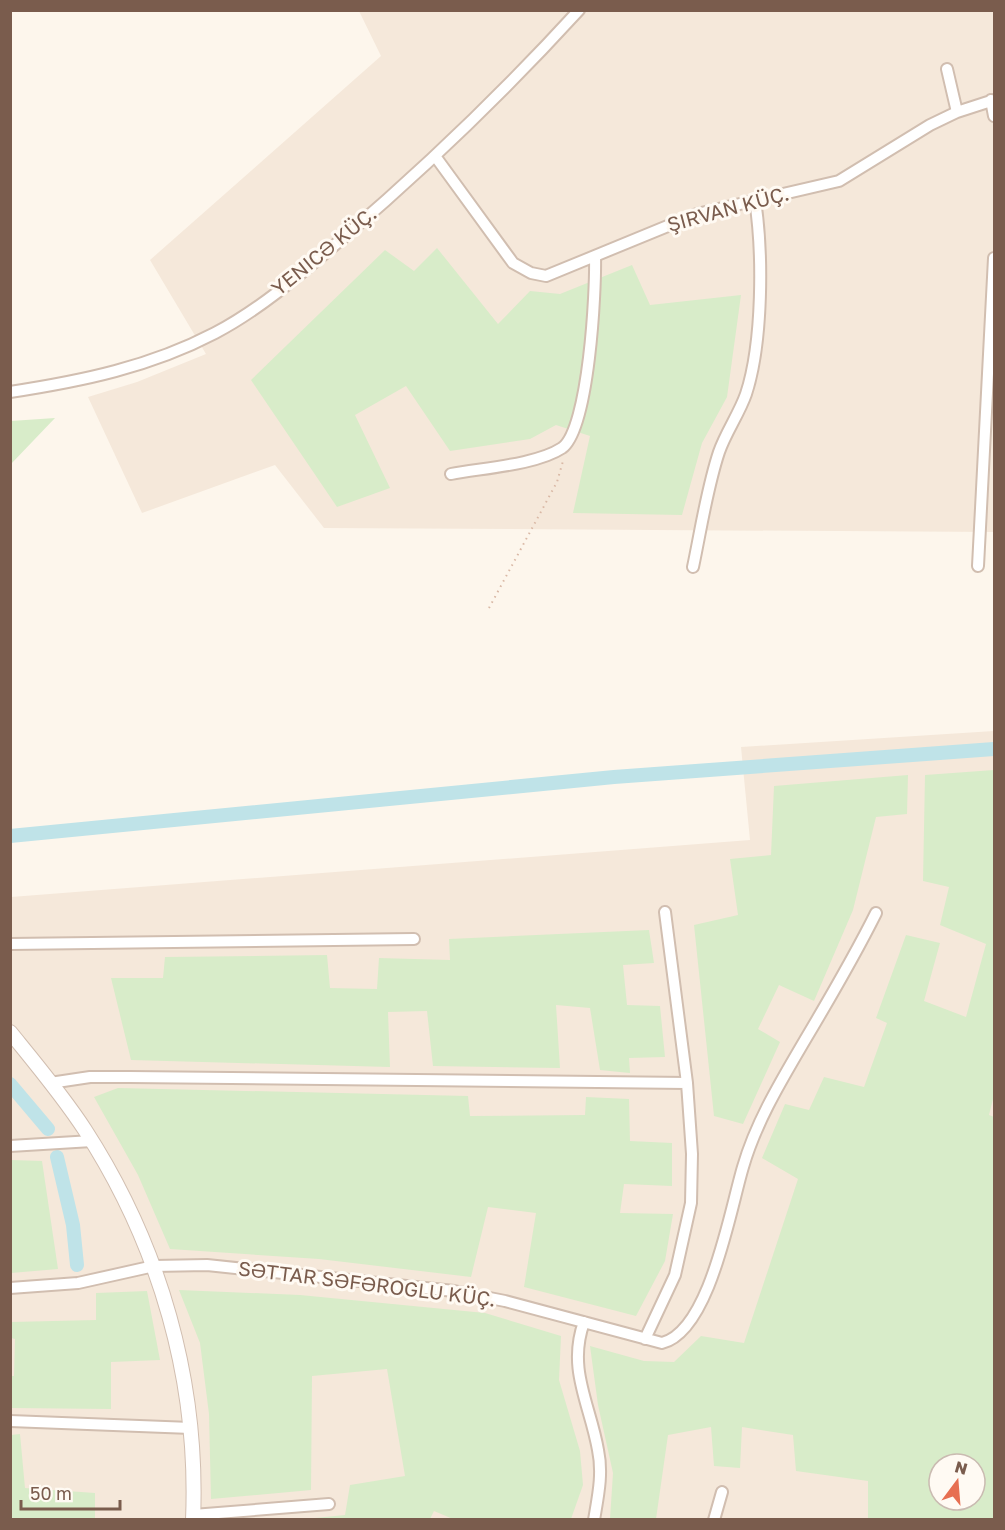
<svg xmlns="http://www.w3.org/2000/svg" width="1005" height="1530" font-family="'Golos Text',sans-serif">
	<rect width="100%" height="100%" fill="#fdf6ec"/>
	<path fill="#f5e8da" fill-rule="evenodd" d="M359 11H994V532L324 528 275 465 142 513 88 397 137 382 206 354 150 260 381 56Z
		M994 731V1519L11 1520V897L750 840 741 747ZM939 1464H975V1500H939Z"/>
	<path fill="#d8ecc9" fill-rule="evenodd" d="M437 248 498 324 530 291 560 294 632 265 650 305 741 295 727 397 702 443 682 515 573 513 590 436 556 425 530 439 450 451 406 386 355 415 390 488 337 507 251 380 385 250 414 271Z
		M55 418 11 464V421Z
		M994 770V1095L989 1115 994 1117V1519H868V1481L796 1471 793 1435 742 1427 740 1468 714 1466 711 1427 668 1435 656 1519H610L613 1473 598 1405 590 1346 644 1361 674 1362 701 1336 744 1343 798 1179 762 1158 785 1104 809 1110 824 1077 864 1087 887 1023 876 1018 906 935 940 943 924 1001 966 1017 986 944 940 925 949 887 923 881 925 775ZM939 1464H975V1500H939Z
		M908 775 907 814 876 817 853 910 814 1001 779 985 758 1029 780 1042 743 1124 714 1116 694 925 738 915 730 859 771 855 774 786Z
		M649 930 654 963 623 965 627 1005 660 1006 665 1057 629 1058 630 1073 600 1070 590 1008 556 1005 560 1068 433 1066 427 1011 388 1012 390 1067 131 1060 111 978H163L165 957 327 955 330 988 377 989 379 958 450 960 449 939Z
		M118 1088 468 1096 470 1116 585 1115 586 1097 629 1099 630 1141 672 1143V1186L624 1184 620 1213 673 1214 665 1261 636 1316 524 1287 536 1213 488 1207 471 1277 319 1259 170 1249 138 1175 94 1097Z
		M11 1160 42 1161 58 1269 11 1273Z
		M179 1290 300 1295 485 1313 561 1336 559 1380 580 1451 583 1485 571 1519H453L434 1511 430 1519H305L345 1515 350 1485 405 1476 387 1369 312 1376 311 1490 211 1499 209 1414 200 1343Z
		M147 1291 160 1360 111 1362V1409L11 1408V1376H14L15 1339 11 1338V1322L96 1320V1293Z
		M20 1434 25 1488 95 1493V1519H11V1435Z"/>
	<g fill="none" stroke-linecap="round" stroke-linejoin="round">
		<path stroke="#bfe3e8" stroke-width="14" d="M10 836 614 777 994 749
			M10 1084 48 1129
			M57 1157 73 1225 77 1265"/>
		<g stroke="#d1beb0" stroke-width="14">
			<path id="minor" d="M947 69 957 112
				M991 100 994 116
				M435 156 513 263 531 273 546 276 697 214 839 181 930 125 957 112 994 100
				M10 392C82 381 150 367 215 333 261 309 303 272 343 238 426 167 505 91 579 10
				M451 474C482 468 536 465 562 448 589 429 596 290 595 256
				M978 566 994 258
				M693 567C701 529 707 488 719 452 726 432 739 414 746 394 763 342 763 253 755 200
				M10 944 414 939
				M50 1083 90 1077H130L687 1083
				M10 1146 92 1141
				M10 1288 78 1283 154 1266 207 1265 454 1291 505 1301 662 1343C710 1331 730 1210 743 1167 756 1122 781 1081 805 1040 830 998 854 957 876 913
				M584 1322C567 1369 590 1404 598 1450 603 1474 598 1496 594 1520
				M645 1339 675 1275 691 1203 692 1154 687 1083 665 912
				M10 1421 191 1428
				M193 1515 329 1504
				M714 1520 722 1492"/>
		</g>
		<g stroke="#d1beb0" stroke-width="16">
			<path id="tertiary" d="M10 1032C36 1064 63 1096 85 1130 160 1246 199 1381 193 1520"/>
		</g>
		<path stroke="#d9b8a5" stroke-width="2" stroke-dasharray="1.5 4.5" stroke-linecap="butt" d="M489 608 557 482 563 461"/>
		<use href="#minor" stroke="#fff" stroke-width="10"/>
		<use href="#tertiary" stroke="#fff" stroke-width="14"/>
	</g>
	<g text-anchor="middle" stroke-width="6" stroke-linejoin="round" paint-order="stroke">
		<g font-size="20" fill="#7a5c4d" stroke="#fffaf3">
			<text transform="translate(728 209) rotate(-15)" y="7">ŞIRVAN KÜÇ.</text>
			<text transform="translate(324 251) rotate(-39)" y="7">YENICƏ KÜÇ.</text>
			<text transform="translate(367 1284) rotate(7)" y="7">SƏTTAR SƏFƏROĞLU KÜÇ.</text>
		</g>
	</g>
	<rect width="1005" height="1530" fill="none" stroke="#7a5c4d" stroke-width="24"/>
	<g transform="translate(957 1482) rotate(16)"><circle r="28" fill="#fffaf3" stroke="#cabbb1" stroke-width="1.5"/>
	<path d="M0-4.5L10 22L0 15L-10 22Z" fill="#e76f51"/>
	<text y="-9" font-size="16" font-weight="bold" text-anchor="middle" fill="#7a5c4d">N</text>
	</g>
	<path d="M21 1500v9h99v-9" fill="none" stroke="#7a5c4d" stroke-width="3"/>
	<text x="30" y="1500" font-size="18" fill="#7a5c4d" stroke="#fffaf3" stroke-width="4.5" paint-order="stroke">50 m</text>
</svg>
